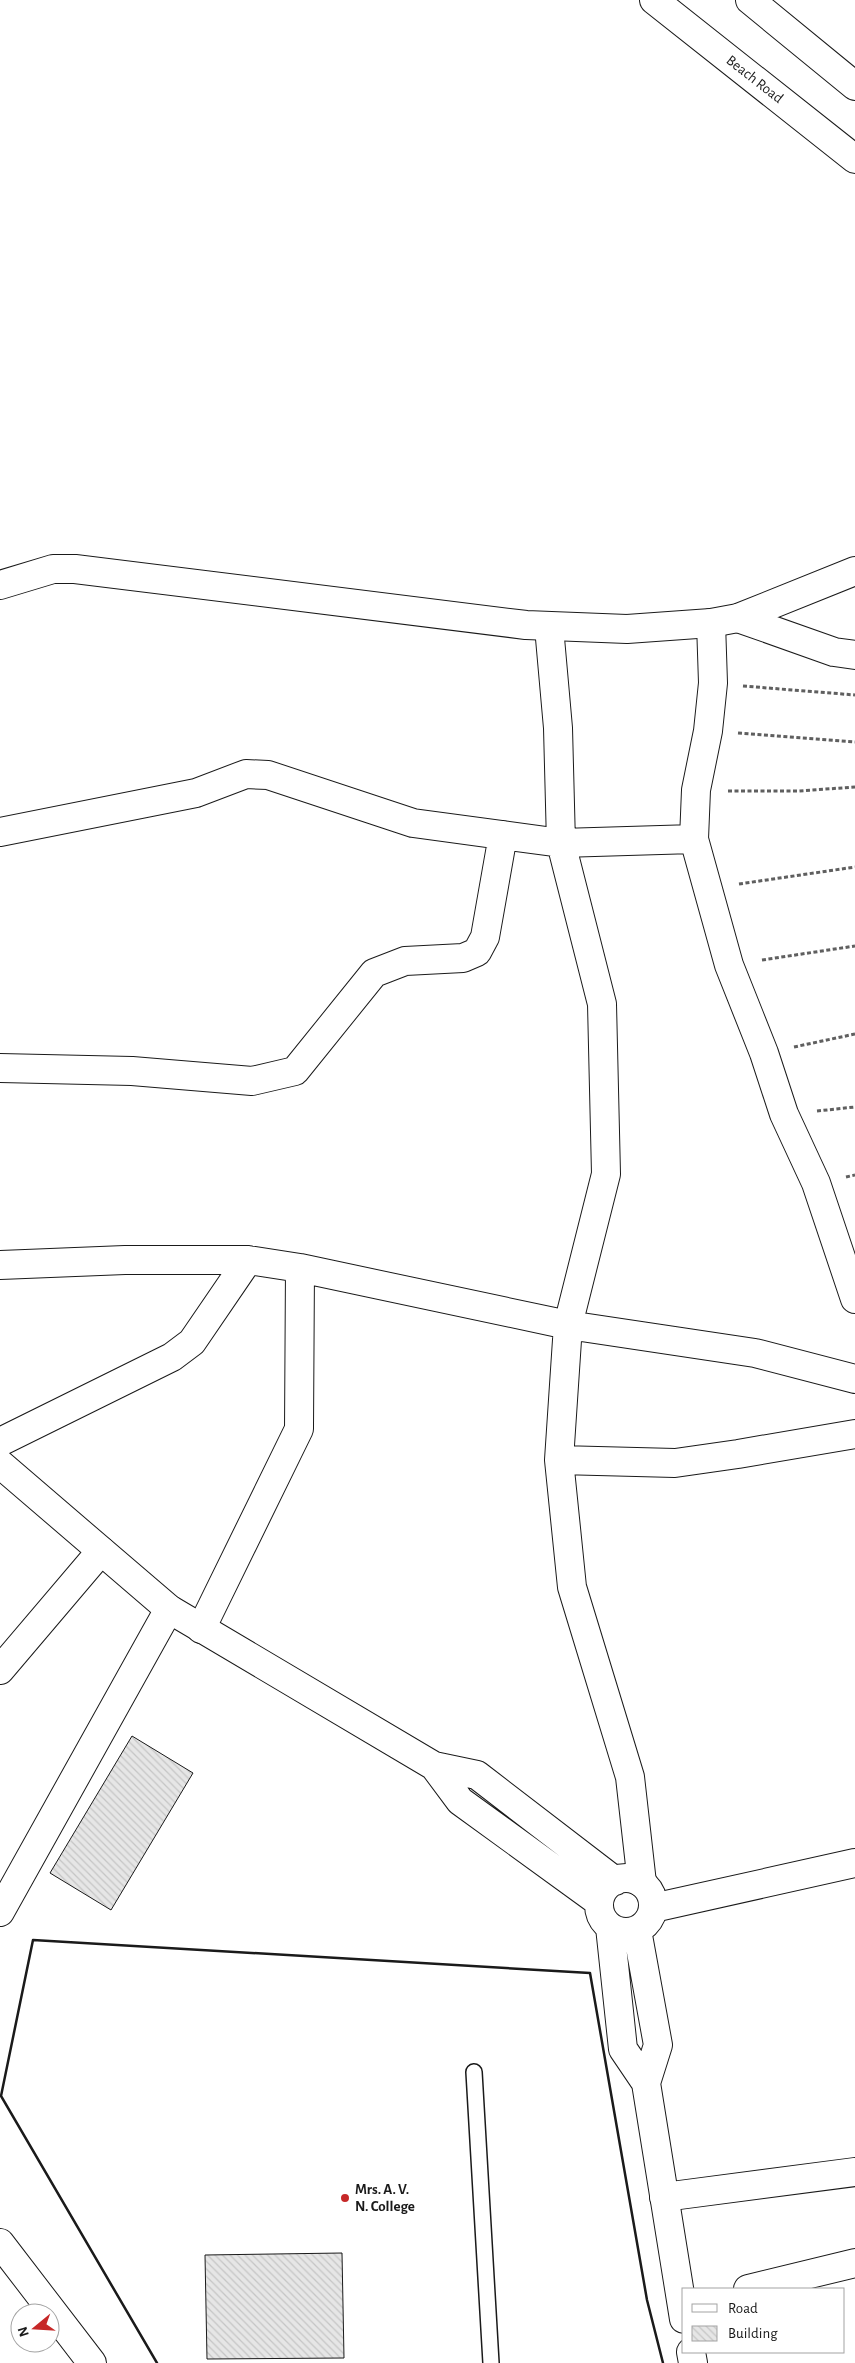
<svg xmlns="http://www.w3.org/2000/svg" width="855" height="2363" font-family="'Alegreya Sans',sans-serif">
	<defs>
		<pattern id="building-back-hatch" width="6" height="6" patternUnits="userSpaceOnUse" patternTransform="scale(1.25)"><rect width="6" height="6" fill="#e6e6e6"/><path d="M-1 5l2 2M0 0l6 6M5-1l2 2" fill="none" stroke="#c5c5c5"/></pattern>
	</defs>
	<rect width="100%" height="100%" fill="#fff"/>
	<path fill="url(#building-back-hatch)" stroke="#1a1a1a" d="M132 1736 193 1773 111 1910 50 1873Z
		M342 2253 344 2358 207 2359 205 2255Z"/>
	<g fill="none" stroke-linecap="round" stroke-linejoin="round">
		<g stroke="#1a1a1a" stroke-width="18">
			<path id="service" d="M474 2072 491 2363"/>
		</g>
		<g stroke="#1a1a1a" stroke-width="30">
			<path id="minor" d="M738 618 834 652 855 655
				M711 623 713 683 708 731 696 790 694 839 729 965 764 1053 784 1114 816 1183 855 1299
				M549 627 558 728 561 843 602 1004 606 1174 568 1325 559 1460 572 1587 630 1777 642 1883
				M0 832 196 793 246 774 268 775 413 823 561 843 694 839
				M0 1068 132 1071 252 1081 295 1071 374 973 405 961 463 958 477 952 485 937 503 835
				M0 1265 125 1260H248L300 1268 568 1325 755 1353 855 1379
				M0 1442 172 1357 192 1342 248 1260
				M559 1460 675 1463 738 1454 855 1434
				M201 1629 299 1429 300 1268
				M0 1670 101 1551
				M653 1908 855 1863
				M0 1912 169 1609
				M664 2197 855 2172
				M0 2243 92 2363
				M748 2289 855 2263"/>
		</g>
		<g stroke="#1a1a1a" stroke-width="30">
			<path id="tertiary" d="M0 585 53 569H75L526 625 627 629 711 623 738 618 855 571
				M0 1464 169 1609 434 1766 477 1775 615 1881
				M434 1766 460 1801 599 1902
				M599 1905a27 27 0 1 1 54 0a27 27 0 1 1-54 0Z
				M610 1927 623 2049 646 2083
				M637 1930 658 2045 646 2083 684 2319
				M691 2352 693 2363"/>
		</g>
		<g stroke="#1a1a1a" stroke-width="30">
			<path id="primary" d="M654 0 855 159
				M750 0 855 86"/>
		</g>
		<path stroke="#5f5f5f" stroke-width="3" stroke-dasharray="4 2.5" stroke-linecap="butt" d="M743 686 855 695
			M738 733 855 742
			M728 791H799L855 787
			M739 884 855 867
			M762 960 855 946
			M794 1047 855 1034
			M817 1111 855 1107
			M846 1177 855 1175"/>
		<use href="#service" stroke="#fff" stroke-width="15"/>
		<use href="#minor" stroke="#fff" stroke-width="28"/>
		<use href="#tertiary" stroke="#fff" stroke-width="28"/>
		<use href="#primary" stroke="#fff" stroke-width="28"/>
		<path stroke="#1a1a1a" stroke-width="2.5" d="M157 2363 1 2096 33 1940 590 1973 647 2300 663 2363"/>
	</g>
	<circle fill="#c62828" stroke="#fff" stroke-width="2" cx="345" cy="2198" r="5"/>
	<g text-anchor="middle" stroke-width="4" stroke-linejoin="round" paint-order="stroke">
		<g font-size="15" fill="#1a1a1a" stroke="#fff">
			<text transform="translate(755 79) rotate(38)" y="5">Beach Road</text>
		</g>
		<g font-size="15" font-weight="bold" fill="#1a1a1a" stroke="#fff" text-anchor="start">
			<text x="355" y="2194">Mrs. A. V.<tspan x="355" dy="17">N. College</tspan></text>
		</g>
	</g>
	<rect x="682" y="2288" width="162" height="65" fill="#ffffff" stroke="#a3a3a3"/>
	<rect x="692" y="2304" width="25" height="8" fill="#ffffff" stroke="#a3a3a3"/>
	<text x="728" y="2313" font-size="15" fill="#1a1a1a">Road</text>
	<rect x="692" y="2326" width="25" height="15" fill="url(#building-back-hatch)" stroke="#a3a3a3"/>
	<text x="728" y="2338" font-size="15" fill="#1a1a1a">Building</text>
	<g transform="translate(35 2328) rotate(252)"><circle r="24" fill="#ffffff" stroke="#a3a3a3"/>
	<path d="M0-4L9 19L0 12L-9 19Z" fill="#c62828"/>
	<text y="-8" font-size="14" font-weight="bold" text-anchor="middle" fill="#1a1a1a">N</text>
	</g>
</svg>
